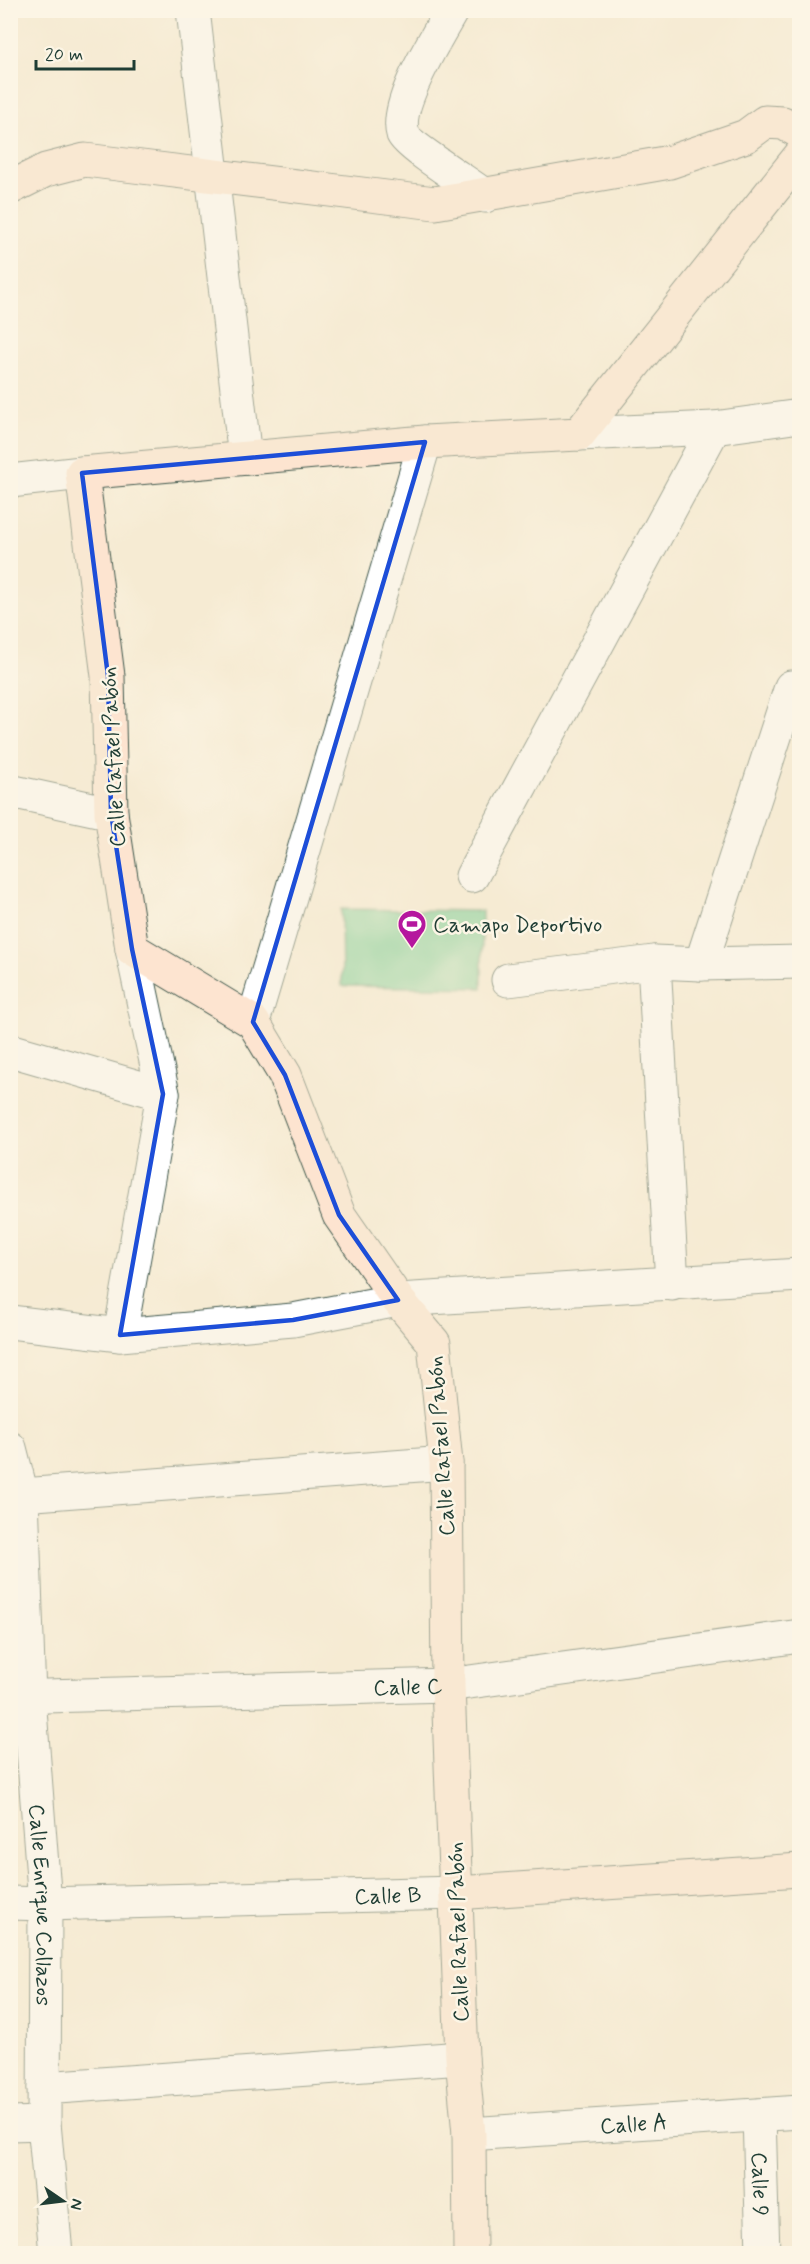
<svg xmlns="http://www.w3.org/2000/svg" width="810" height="2264" font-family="Mynerve,sans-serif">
	<rect width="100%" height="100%" fill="#fcf5e5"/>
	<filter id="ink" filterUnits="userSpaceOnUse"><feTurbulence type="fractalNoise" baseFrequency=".0167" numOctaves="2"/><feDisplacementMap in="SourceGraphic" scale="12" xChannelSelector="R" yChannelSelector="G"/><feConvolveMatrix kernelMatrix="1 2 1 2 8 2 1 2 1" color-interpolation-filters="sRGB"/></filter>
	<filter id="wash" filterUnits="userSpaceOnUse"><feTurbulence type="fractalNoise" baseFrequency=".008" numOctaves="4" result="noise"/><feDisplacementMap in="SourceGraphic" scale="24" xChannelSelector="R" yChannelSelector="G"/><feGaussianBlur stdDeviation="1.35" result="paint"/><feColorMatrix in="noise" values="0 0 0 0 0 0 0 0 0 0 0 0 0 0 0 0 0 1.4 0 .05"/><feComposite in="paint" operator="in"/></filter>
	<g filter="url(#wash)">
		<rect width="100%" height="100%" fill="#f6ebd3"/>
		<path fill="#71cc93" stroke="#488464" stroke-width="1.5" d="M341 909 482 911V988L342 986Z"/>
	</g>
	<g filter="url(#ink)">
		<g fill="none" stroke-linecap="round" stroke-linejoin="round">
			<g stroke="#3f574c" stroke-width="35">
				<g id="street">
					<path d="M193 10 245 458"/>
					<path d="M452 10C437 37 393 105 403 134 408 146 471 185 485 196"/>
					<path d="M579 434 714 428 800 416"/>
					<path d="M10 481 82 473"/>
					<path d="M10 791 111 813"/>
					<path d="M472 876 714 428"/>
					<path d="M654 962 672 1284"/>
					<path d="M701 964 791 687"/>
					<path d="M508 980 654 962 701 964 800 962"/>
					<path d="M253 1022 425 442"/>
					<path d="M10 1050 163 1094"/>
					<path d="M10 1322 120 1335 163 1094 132 949"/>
					<path d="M120 1335 293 1320 398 1300 800 1275"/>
					<path id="s1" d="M10 1448 22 1495 29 1697 45 1904 44 2123 56 2254"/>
					<path d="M10 1494 22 1495 446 1463"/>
					<path id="s2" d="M10 1697 448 1685 800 1636"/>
					<path id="s3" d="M10 1903 45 1904 456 1893"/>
					<path d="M44 2088 462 2058"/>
					<path id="s4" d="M759 2115 763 2254"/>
					<path d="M10 2124 44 2123"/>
					<path id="s5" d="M469 2134 800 2112"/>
				</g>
			</g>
			<g stroke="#3f574c" stroke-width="35">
				<path id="secondary" d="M10 188 46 170 85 160 435 203 670 162 746 136 765 122 783 123 800 132
					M456 1893 800 1870
					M470 2254 469 2134 462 2058 448 1685 446 1463 434 1343 398 1300 339 1215 285 1075 253 1022 132 949 111 813 108 676 82 473 425 442 579 434 800 156"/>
			</g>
			<use href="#street" stroke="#fff" stroke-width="33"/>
			<use href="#secondary" stroke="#fde4d0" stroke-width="33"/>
		</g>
	</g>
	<path d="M0 0H810V2264H0ZM425 442 253 1022 285 1075 339 1215 398 1300 293 1320 120 1335 163 1094 132 949 111 813 108 676 82 473Z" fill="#f6ebd3" fill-opacity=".55" fill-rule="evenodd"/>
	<path fill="none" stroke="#1d4ed8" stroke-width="4.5" stroke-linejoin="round" d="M425 442 253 1022 285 1075 339 1215 398 1300 293 1320 120 1335 163 1094 132 949 111 813 108 676 82 473Z"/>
	<defs>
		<g id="stadium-pin" transform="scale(1.5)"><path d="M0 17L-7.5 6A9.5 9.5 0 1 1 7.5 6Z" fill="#b5179e" stroke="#fcf5e5"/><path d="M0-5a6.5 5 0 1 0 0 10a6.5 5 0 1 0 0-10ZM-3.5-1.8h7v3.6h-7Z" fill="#fff"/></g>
	</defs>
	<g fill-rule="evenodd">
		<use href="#stadium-pin" x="412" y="924"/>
	</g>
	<g text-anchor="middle" stroke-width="5" stroke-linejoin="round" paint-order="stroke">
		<g font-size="22" fill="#1f3d34" stroke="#fcf5e5">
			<text transform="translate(112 757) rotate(-93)" y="8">Calle Rafael Pabón</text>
			<text transform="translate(440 1446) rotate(-94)" y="8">Calle Rafael Pabón</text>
			<text dy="8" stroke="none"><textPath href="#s2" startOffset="398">Calle C</textPath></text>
			<text dy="8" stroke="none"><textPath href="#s3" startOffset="378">Calle B</textPath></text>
			<text dy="8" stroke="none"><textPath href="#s1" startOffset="459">Calle Enrique Collazos</textPath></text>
			<text transform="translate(457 1932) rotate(-92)" y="8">Calle Rafael Pabón</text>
			<text dy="8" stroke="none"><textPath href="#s5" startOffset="165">Calle A</textPath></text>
			<text dy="8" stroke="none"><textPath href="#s4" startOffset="69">Calle 9</textPath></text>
		</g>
		<g font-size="22" fill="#1f3d34" stroke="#fcf5e5" text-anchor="start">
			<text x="433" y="932">Camapo Deportivo</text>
		</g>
	</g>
	<rect width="810" height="2264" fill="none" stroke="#fcf5e5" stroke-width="36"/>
	<g transform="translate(63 2201) rotate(104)" stroke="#fcf5e5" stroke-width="4.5" paint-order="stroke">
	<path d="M0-4.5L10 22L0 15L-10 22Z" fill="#1f3d34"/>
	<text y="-9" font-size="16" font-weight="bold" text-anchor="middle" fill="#1f3d34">N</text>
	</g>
	<path d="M36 60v9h98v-9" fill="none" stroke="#1f3d34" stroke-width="3"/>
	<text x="45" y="60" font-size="18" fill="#1f3d34" stroke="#fcf5e5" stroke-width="4.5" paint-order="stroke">20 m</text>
</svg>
